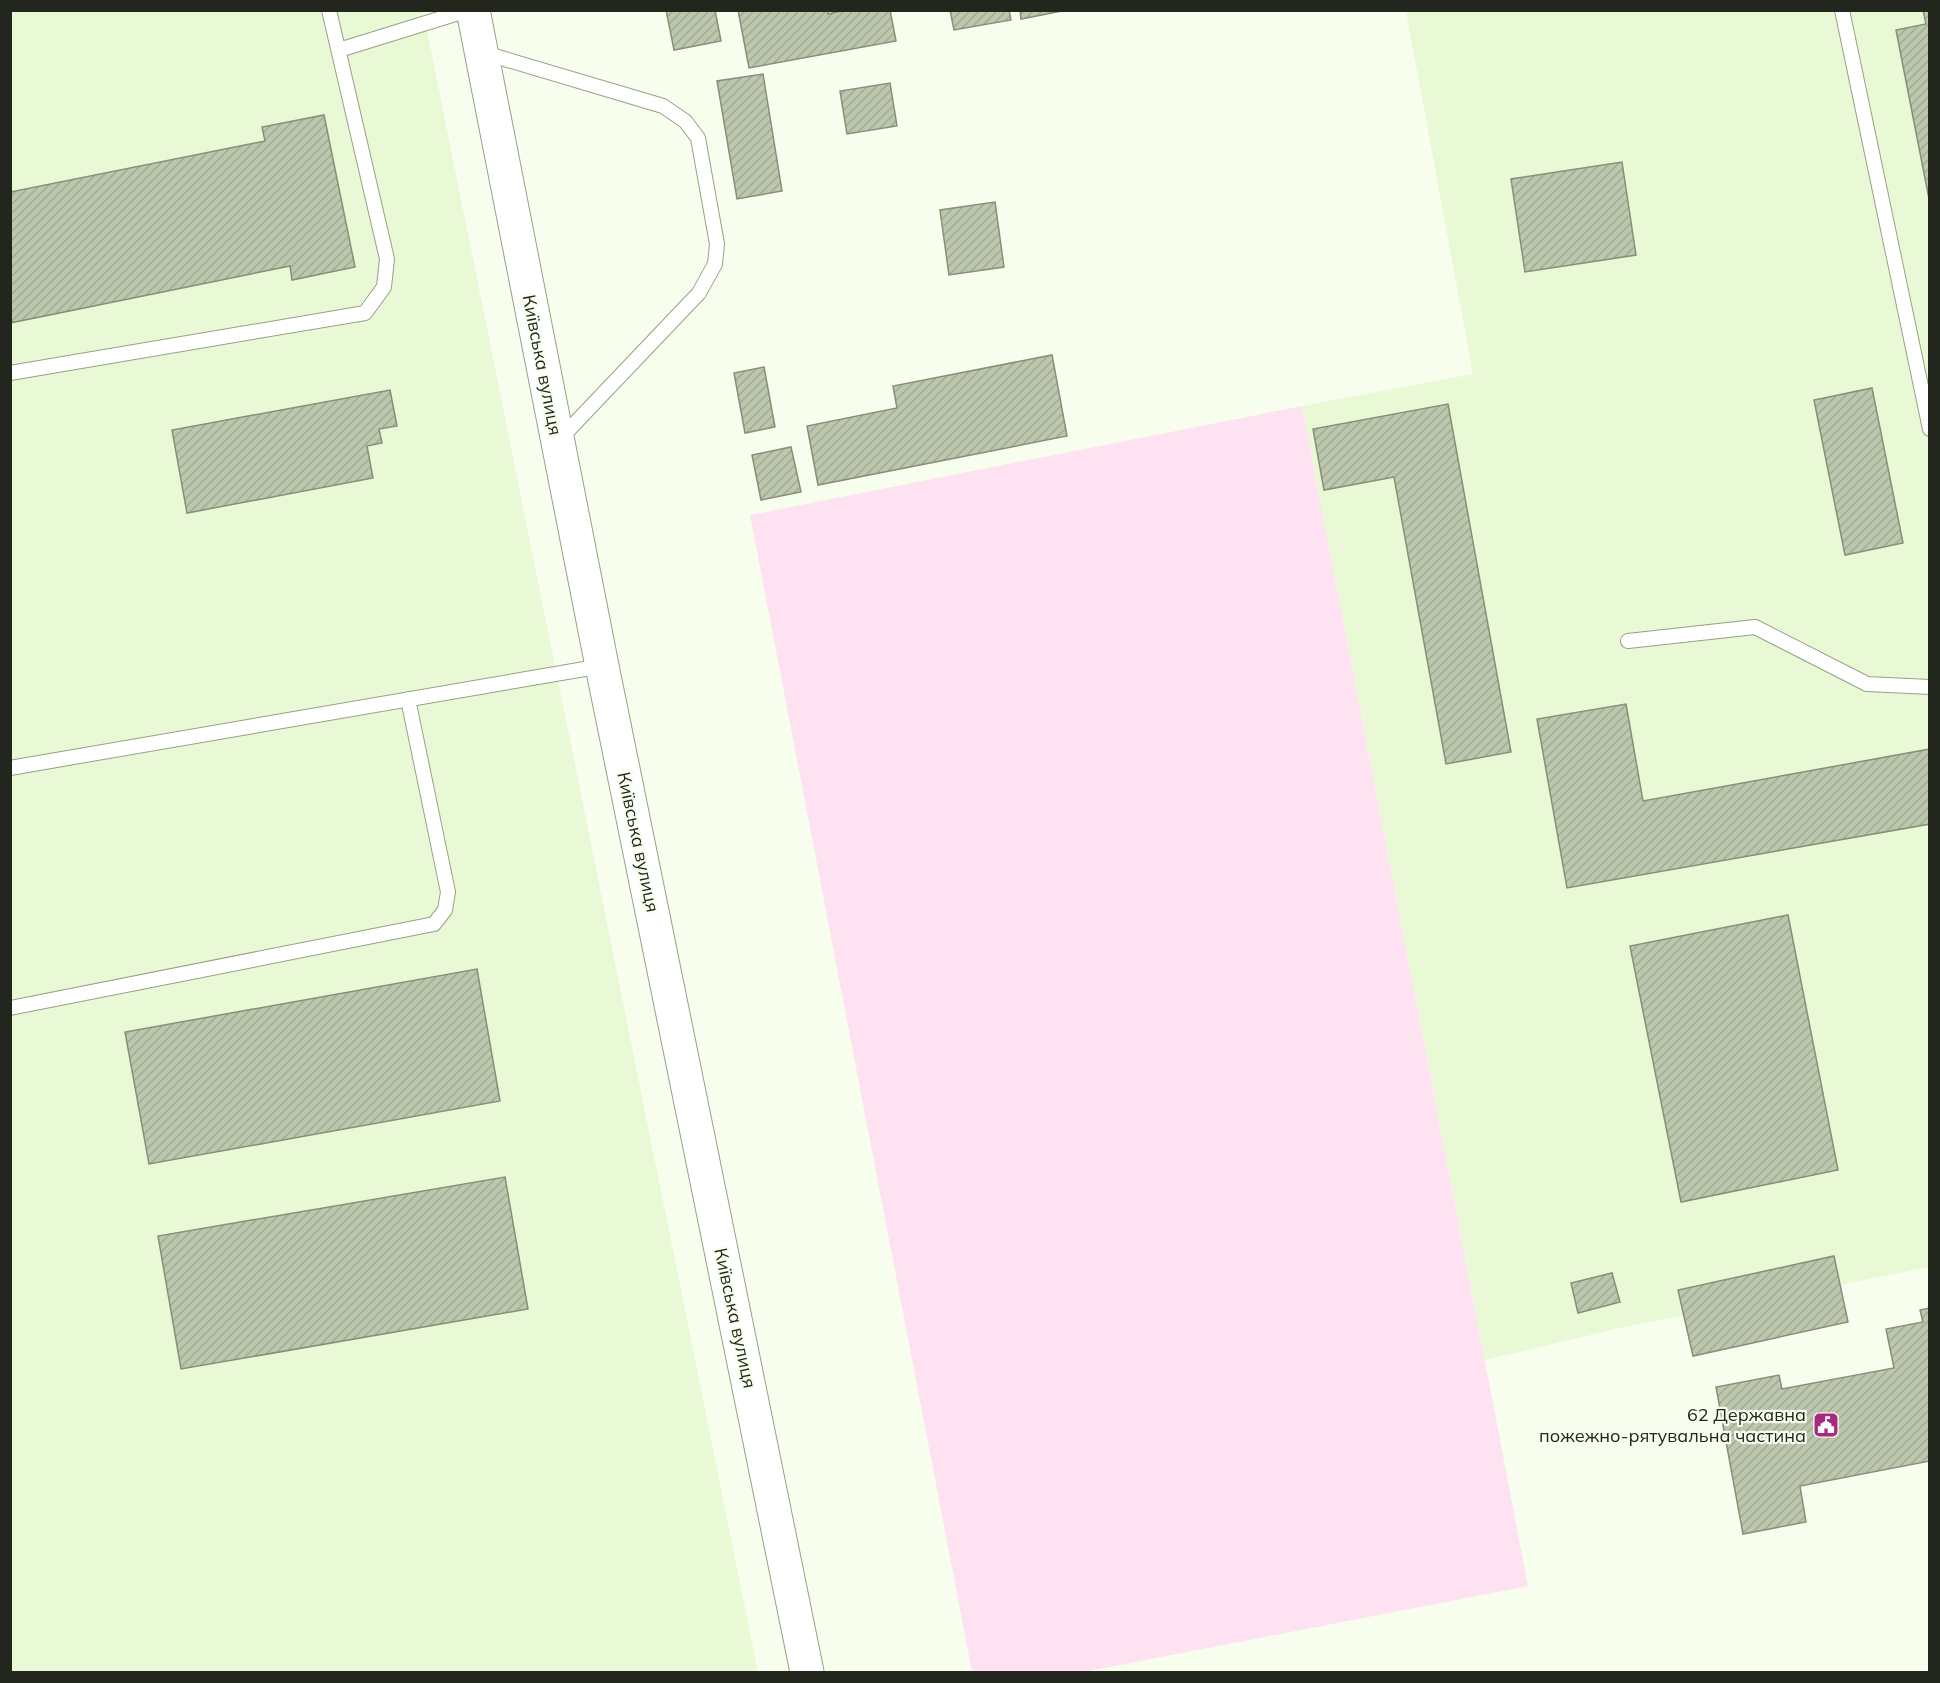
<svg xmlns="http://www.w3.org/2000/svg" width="1940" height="1683" font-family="Mulish,sans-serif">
	<defs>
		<pattern id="building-hatch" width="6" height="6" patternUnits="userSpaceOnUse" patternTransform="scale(1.5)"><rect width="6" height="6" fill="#bcc7ad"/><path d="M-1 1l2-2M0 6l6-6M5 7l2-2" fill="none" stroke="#a1ab94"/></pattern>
	</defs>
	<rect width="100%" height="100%" fill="#f7feee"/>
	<path fill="#e9f8d5" d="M11 11H423L758 1672H11Z
		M1406 11H1929V1267L1624 1327 1485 1360 1302 406 1473 374Z"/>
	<path fill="#ffe2f2" d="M1302 406 1528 1586 1084 1672H972L750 515Z"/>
	<path fill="url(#building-hatch)" stroke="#859077" stroke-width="1.5" d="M666 10H715L721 41 674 50Z
		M738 10H828V14L845 10H890L896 41 749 68Z
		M950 10H1009L1011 20 954 30Z
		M1020 10H1067L1021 19Z
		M1923 10H1930V204L1896 30 1926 24Z
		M763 74 782 191 737 199 717 81Z
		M890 83 897 126 847 134 840 91Z
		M324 115 355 267 292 280 290 266 10 323V192L265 141 262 127Z
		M1622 162 1636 255 1525 272 1511 179Z
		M995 202 1004 267 949 275 940 210Z
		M1052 355 1067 436 818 485 807 426 897 408 893 386Z
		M764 367 775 427 745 433 734 373Z
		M1872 388 1903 543 1845 555 1814 400Z
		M390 390 397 426 379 429 382 443 367 446 373 478 187 513 172 430Z
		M1448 404 1511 752 1446 764 1394 477 1324 490 1313 429Z
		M791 447 801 492 761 500 752 455Z
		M1626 704 1643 801 1930 749V824L1567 888 1537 719Z
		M1788 915 1838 1170 1681 1202 1630 946Z
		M477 969 500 1101 149 1164 125 1032Z
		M505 1177 528 1309 181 1369 158 1236Z
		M1834 1256 1848 1322 1693 1356 1678 1290Z
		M1612 1273 1620 1302 1578 1313 1571 1283Z
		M1930 1308V1461L1800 1486 1806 1522 1743 1534 1716 1387 1779 1375 1782 1389 1894 1368 1886 1329 1923 1322 1920 1310Z"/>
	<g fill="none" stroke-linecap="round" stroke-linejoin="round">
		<g stroke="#96a187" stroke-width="16">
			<path id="service" d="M1842 10 1930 429
				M339 50 468 10
				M481 52 663 106 685 121 698 138 717 244 715 264 699 293 559 440
				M10 373 365 313 384 287 387 259 329 10
				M1628 641 1755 627 1867 684 1930 687
				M10 768 602 666
				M10 1008 434 924 445 910 448 892 408 699"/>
		</g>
		<g stroke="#96a187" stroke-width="35">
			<path id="secondary" d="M473 10 602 666 807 1672"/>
		</g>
		<use href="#service" stroke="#fff" stroke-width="14"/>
		<use href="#secondary" stroke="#fff" stroke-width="33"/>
	</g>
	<defs>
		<g id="civic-square" transform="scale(1.35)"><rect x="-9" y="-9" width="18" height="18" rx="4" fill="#a62b7f" stroke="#f7feee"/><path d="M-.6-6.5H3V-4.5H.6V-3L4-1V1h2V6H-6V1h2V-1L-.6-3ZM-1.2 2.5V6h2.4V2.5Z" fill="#fff"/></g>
	</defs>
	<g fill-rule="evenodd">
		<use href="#civic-square" x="1826" y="1425"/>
	</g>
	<g text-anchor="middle" stroke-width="4.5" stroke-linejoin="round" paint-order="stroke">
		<g font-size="18" fill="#22261c" stroke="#f7feee">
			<text transform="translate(542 365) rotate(79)" y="6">Київська вулиця</text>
			<text transform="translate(638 842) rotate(78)" y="6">Київська вулиця</text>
			<text transform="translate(735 1318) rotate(78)" y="6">Київська вулиця</text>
		</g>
		<g font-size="18" fill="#22261c" stroke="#f7feee" text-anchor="end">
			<text x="1806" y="1421">62 Державна<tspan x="1806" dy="21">пожежно-рятувальна частина</tspan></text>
		</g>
	</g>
	<rect width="1940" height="1683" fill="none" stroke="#22261c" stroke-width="24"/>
</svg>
